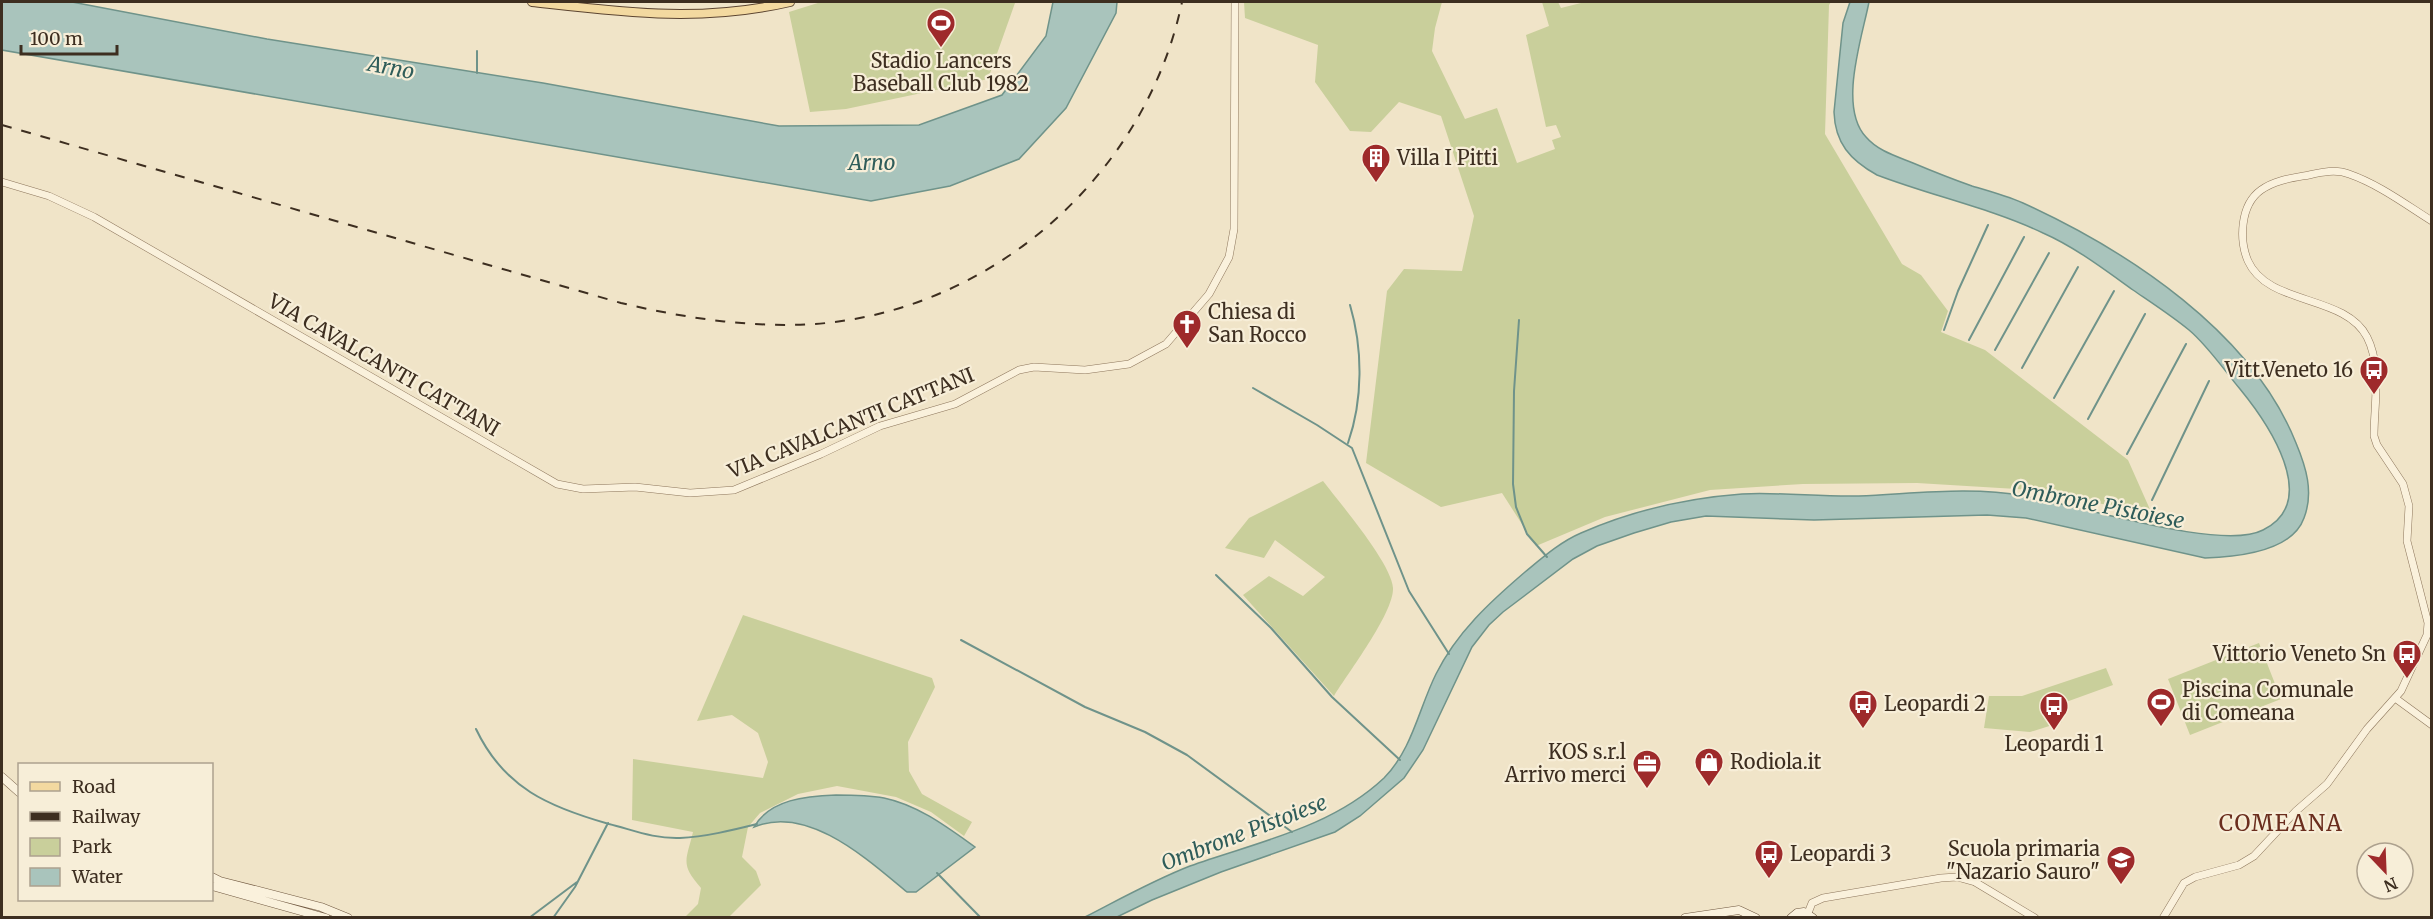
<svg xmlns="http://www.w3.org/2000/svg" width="2433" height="919" font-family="Merriweather,serif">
	<rect width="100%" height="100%" fill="#f0e4c8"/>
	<path fill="#c9cf9b" d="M821 2H1012L1015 3 988 79 846 109 810 112 789 12Z
		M1244 2H1442L1435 28 1432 51 1465 119 1497 108 1517 163 1555 149 1552 140 1561 137 1556 125 1546 127 1526 35 1549 26 1542 2H1558L1561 8 1585 2H1831L1829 5 1825 134 1902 264 1921 275 1948 311 1941 332 1985 350 2128 460 2152 514 2033 490 1917 483 1803 484 1710 490 1605 517 1536 546 1502 493 1441 507 1366 463 1387 291 1404 269 1462 271 1474 216 1441 116 1399 102 1371 132 1350 131 1315 82 1318 45 1245 18Z
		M1323 481C1339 502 1392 564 1393 588 1394 613 1348 673 1334 696L1243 595 1269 576 1303 596 1325 577 1275 540 1264 558 1225 548 1249 518Z
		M743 615 932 678 935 687 908 742 909 771 922 794 972 822 964 836 931 812 896 797 837 786 798 794 760 813 748 827 742 857 756 871 761 885 729 917H685L698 904 701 888C680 864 686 861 693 832L632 820 633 759 763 778 768 762 758 733 732 715 697 721Z
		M2259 643 2281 699 2190 735 2168 679Z
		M2106 668 2113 685 2055 706 2062 722 2030 732 1984 728 1989 696H2022Z"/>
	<path fill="#a9c4bc" stroke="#6f938a" stroke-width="1.5" d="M2 2H72L267 39 543 83 779 126 919 125 1002 95 1046 36 1053 2H1117L1116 13 1066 108 1019 159 950 186 871 201 2 50Z
		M1850 2H1869C1862 38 1838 107 1866 137 1878 151 1896 156 1913 163 1932 171 1952 179 1972 186 1989 191 2007 196 2023 203 2128 251 2252 332 2296 443 2306 467 2314 492 2304 518 2292 552 2236 557 2205 558L2026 518 1987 515 1814 520 1706 516 1671 522 1634 533 1597 546 1573 559 1503 612 1489 625 1472 647 1423 750 1404 778 1360 816 1335 832 1221 872 1152 900 1117 917H1085C1120 899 1154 880 1190 866 1257 842 1331 828 1384 778 1412 750 1419 708 1436 674 1457 632 1490 602 1525 572 1542 558 1560 542 1581 533 1631 511 1688 498 1742 494 1780 492 1820 497 1859 496 1913 494 1971 486 2024 496 2076 504 2221 552 2263 530 2322 501 2267 422 2240 389 2224 370 2208 346 2189 330 2172 316 2152 303 2133 290 2105 270 2075 247 2043 233 1990 208 1932 196 1877 175 1850 160 1835 143 1834 112L1843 23Z
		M836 795C852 795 868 795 884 798 918 805 947 827 975 847L916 892H907C868 860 808 804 754 827 770 799 807 796 836 795Z"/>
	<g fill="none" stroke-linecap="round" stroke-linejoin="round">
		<path stroke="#6f938a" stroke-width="2" d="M477 73V51
			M1519 320 1514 391 1513 484 1516 507 1527 534 1547 557
			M1944 330 1958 291 1988 225
			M1969 340 2024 237
			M1995 350 2049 253
			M2022 368 2078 267
			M1253 388 1317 425 1352 448 1409 591 1449 654
			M2054 398 2114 291
			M2088 419 2145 314
			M1348 443C1363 400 1363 349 1350 305
			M2127 454 2186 344
			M2152 500 2209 381
			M1216 575 1271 628 1332 697 1400 760
			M961 640 1085 707 1145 732 1187 755 1292 832
			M476 729C504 788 549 807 609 824 633 830 654 839 680 838 705 837 733 830 757 824
			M937 873 981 918
			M529 918 577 882
			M553 918 575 887 608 823"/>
		<g stroke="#8d765c" stroke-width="8">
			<path id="tertiary" d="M2 182 49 196 94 217 557 484 583 489 635 487 690 493 734 490 821 454 880 426 955 404 1019 370 1034 367 1085 370 1129 364 1166 344 1209 294 1229 257 1234 229 1235 2
				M2395 698 2432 725
				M1808 913 1812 903 1823 898 1941 878 1957 877 1975 882 2035 918
				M2163 918 2184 883 2195 877 2239 865 2254 856 2296 811 2327 784 2367 729 2401 691 2427 635 2428 623 2407 541 2409 506 2403 484 2377 445 2374 436C2374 405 2382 366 2367 337 2345 294 2268 306 2248 261 2239 240 2240 205 2261 190 2275 180 2292 178 2309 175 2322 172 2336 169 2349 174 2378 184 2405 204 2432 221"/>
		</g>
		<g stroke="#6f573f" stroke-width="9">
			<path id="secondary" d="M2 777 20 793
				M212 877 220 881 321 907 348 918
				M212 886 326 918
				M1685 918 1739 910 1756 918
				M1791 918 1797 913 1804 912 1813 918"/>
		</g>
		<g stroke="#5b4430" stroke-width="10">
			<path id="primary" d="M532 2C621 12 700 23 790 2"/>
		</g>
		<use href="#tertiary" stroke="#faf1dc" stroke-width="7"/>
		<use href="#secondary" stroke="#faf1dc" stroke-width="8"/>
		<use href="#primary" stroke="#f3d9a0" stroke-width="8"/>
		<path stroke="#3d2e20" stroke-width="2" stroke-dasharray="10 10" stroke-linecap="butt" d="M2 125 621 303C685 318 749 328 815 324 992 311 1146 175 1182 2"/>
	</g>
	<defs>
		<g id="stadium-pin" transform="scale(1.5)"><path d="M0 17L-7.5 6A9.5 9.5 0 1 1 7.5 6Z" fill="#9e2a2b" stroke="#f7eed8"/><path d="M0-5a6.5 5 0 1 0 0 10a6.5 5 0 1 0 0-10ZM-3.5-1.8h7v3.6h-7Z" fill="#fff"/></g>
		<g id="building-pin" transform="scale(1.5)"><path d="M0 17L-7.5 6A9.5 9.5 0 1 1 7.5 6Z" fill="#9e2a2b" stroke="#f7eed8"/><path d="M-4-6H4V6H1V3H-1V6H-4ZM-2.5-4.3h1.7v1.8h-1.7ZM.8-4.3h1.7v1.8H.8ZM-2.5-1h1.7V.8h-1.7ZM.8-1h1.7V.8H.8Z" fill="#fff"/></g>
		<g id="church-pin" transform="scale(1.5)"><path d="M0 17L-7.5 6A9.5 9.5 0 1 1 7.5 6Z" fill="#9e2a2b" stroke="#f7eed8"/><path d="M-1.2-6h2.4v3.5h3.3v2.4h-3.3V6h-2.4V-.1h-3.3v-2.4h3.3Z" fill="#fff"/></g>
		<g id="bus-pin" transform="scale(1.5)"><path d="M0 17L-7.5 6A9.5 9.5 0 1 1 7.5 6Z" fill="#9e2a2b" stroke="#f7eed8"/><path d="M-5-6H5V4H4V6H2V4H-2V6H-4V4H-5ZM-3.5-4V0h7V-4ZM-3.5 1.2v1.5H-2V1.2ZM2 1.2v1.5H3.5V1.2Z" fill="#fff"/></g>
		<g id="shop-pin" transform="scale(1.5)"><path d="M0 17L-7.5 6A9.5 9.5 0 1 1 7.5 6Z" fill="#9e2a2b" stroke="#f7eed8"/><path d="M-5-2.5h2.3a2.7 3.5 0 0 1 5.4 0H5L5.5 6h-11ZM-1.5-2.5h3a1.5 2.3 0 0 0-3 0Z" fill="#fff"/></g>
		<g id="office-pin" transform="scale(1.5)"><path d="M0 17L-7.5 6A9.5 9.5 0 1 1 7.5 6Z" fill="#9e2a2b" stroke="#f7eed8"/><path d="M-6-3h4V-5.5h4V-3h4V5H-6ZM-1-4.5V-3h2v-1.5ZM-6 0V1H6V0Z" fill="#fff"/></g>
		<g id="school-pin" transform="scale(1.5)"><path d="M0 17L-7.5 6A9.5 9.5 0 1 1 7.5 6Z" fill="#9e2a2b" stroke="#f7eed8"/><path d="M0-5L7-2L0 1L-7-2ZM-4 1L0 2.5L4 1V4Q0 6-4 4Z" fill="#fff"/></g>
	</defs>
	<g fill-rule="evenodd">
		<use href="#stadium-pin" x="941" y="23"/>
		<use href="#building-pin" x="1376" y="158"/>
		<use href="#church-pin" x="1187" y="324"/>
		<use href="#bus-pin" x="2374" y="370"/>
		<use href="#bus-pin" x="2407" y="654"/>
		<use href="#stadium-pin" x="2161" y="702"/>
		<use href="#bus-pin" x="1863" y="704"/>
		<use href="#bus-pin" x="2054" y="706"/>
		<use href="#shop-pin" x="1709" y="762"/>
		<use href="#office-pin" x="1647" y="764"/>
		<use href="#bus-pin" x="1769" y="854"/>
		<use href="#school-pin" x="2121" y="860"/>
	</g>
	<g text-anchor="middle" stroke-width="4.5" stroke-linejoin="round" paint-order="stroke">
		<g font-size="20" fill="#3d2e20" stroke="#f7eed8" text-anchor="start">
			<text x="941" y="68" text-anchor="middle">Stadio Lancers<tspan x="941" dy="23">Baseball Club 1982</tspan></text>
			<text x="1397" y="165">Villa I Pitti</text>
			<text x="1208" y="319">Chiesa di<tspan x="1208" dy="23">San Rocco</tspan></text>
			<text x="2353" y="377" text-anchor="end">Vitt.Veneto 16</text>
			<text x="2386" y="661" text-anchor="end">Vittorio Veneto Sn</text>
			<text x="2182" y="697">Piscina Comunale<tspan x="2182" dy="23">di Comeana</tspan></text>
			<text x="1884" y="711">Leopardi 2</text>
			<text x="2054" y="751" text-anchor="middle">Leopardi 1</text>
			<text x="1626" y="759" text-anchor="end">KOS s.r.l<tspan x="1626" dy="23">Arrivo merci</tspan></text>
			<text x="1730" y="769">Rodiola.it</text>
			<text x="2100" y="856" text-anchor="end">Scuola primaria<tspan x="2100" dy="23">"Nazario Sauro"</tspan></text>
			<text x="1790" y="861">Leopardi 3</text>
		</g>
		<g font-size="20" fill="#3d2e20" stroke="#f7eed8">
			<text transform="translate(384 365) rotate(30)" y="7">VIA CAVALCANTI CATTANI</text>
			<text transform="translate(851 423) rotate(-22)" y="7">VIA CAVALCANTI CATTANI</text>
		</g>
		<g font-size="21" font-style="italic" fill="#2f5d5a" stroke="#f7eed8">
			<text transform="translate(391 68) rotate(11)" y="7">Arno</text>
			<text x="872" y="170">Arno</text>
			<text transform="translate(2098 505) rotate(11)" y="7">Ombrone Pistoiese</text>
			<text transform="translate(1244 833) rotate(-21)" y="7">Ombrone Pistoiese</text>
		</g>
		<g font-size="22" letter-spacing="1.5" fill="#6b2e1e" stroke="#f7eed8">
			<text x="2281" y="831">COMEANA</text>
		</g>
	</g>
	<rect width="2433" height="919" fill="none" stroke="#3d2e20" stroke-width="6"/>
	<rect x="18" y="763" width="195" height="138" fill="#f7eed8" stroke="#ada18e" stroke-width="1.5"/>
	<rect x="30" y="782" width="30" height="9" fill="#f3d9a0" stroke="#ada18e" stroke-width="1.5"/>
	<text x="72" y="793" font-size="18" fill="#3d2e20">Road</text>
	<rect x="30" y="812" width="30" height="9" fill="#3d2e20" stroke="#ada18e" stroke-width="1.5"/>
	<text x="72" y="823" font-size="18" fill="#3d2e20">Railway</text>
	<rect x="30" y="838" width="30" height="18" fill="#c9cf9b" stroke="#ada18e" stroke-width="1.5"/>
	<text x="72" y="853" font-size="18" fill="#3d2e20">Park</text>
	<rect x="30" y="868" width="30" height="18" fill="#a9c4bc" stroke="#ada18e" stroke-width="1.5"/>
	<text x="72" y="883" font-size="18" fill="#3d2e20">Water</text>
	<g transform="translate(2385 871) rotate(157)"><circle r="28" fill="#f7eed8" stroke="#ada18e" stroke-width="1.5"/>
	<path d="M0-4.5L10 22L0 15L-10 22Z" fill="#9e2a2b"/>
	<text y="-9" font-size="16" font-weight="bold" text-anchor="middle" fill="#3d2e20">N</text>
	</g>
	<path d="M21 45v9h96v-9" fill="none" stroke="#3d2e20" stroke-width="3"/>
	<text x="30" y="45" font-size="18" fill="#3d2e20" stroke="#f7eed8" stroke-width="4.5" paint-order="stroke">100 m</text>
</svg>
